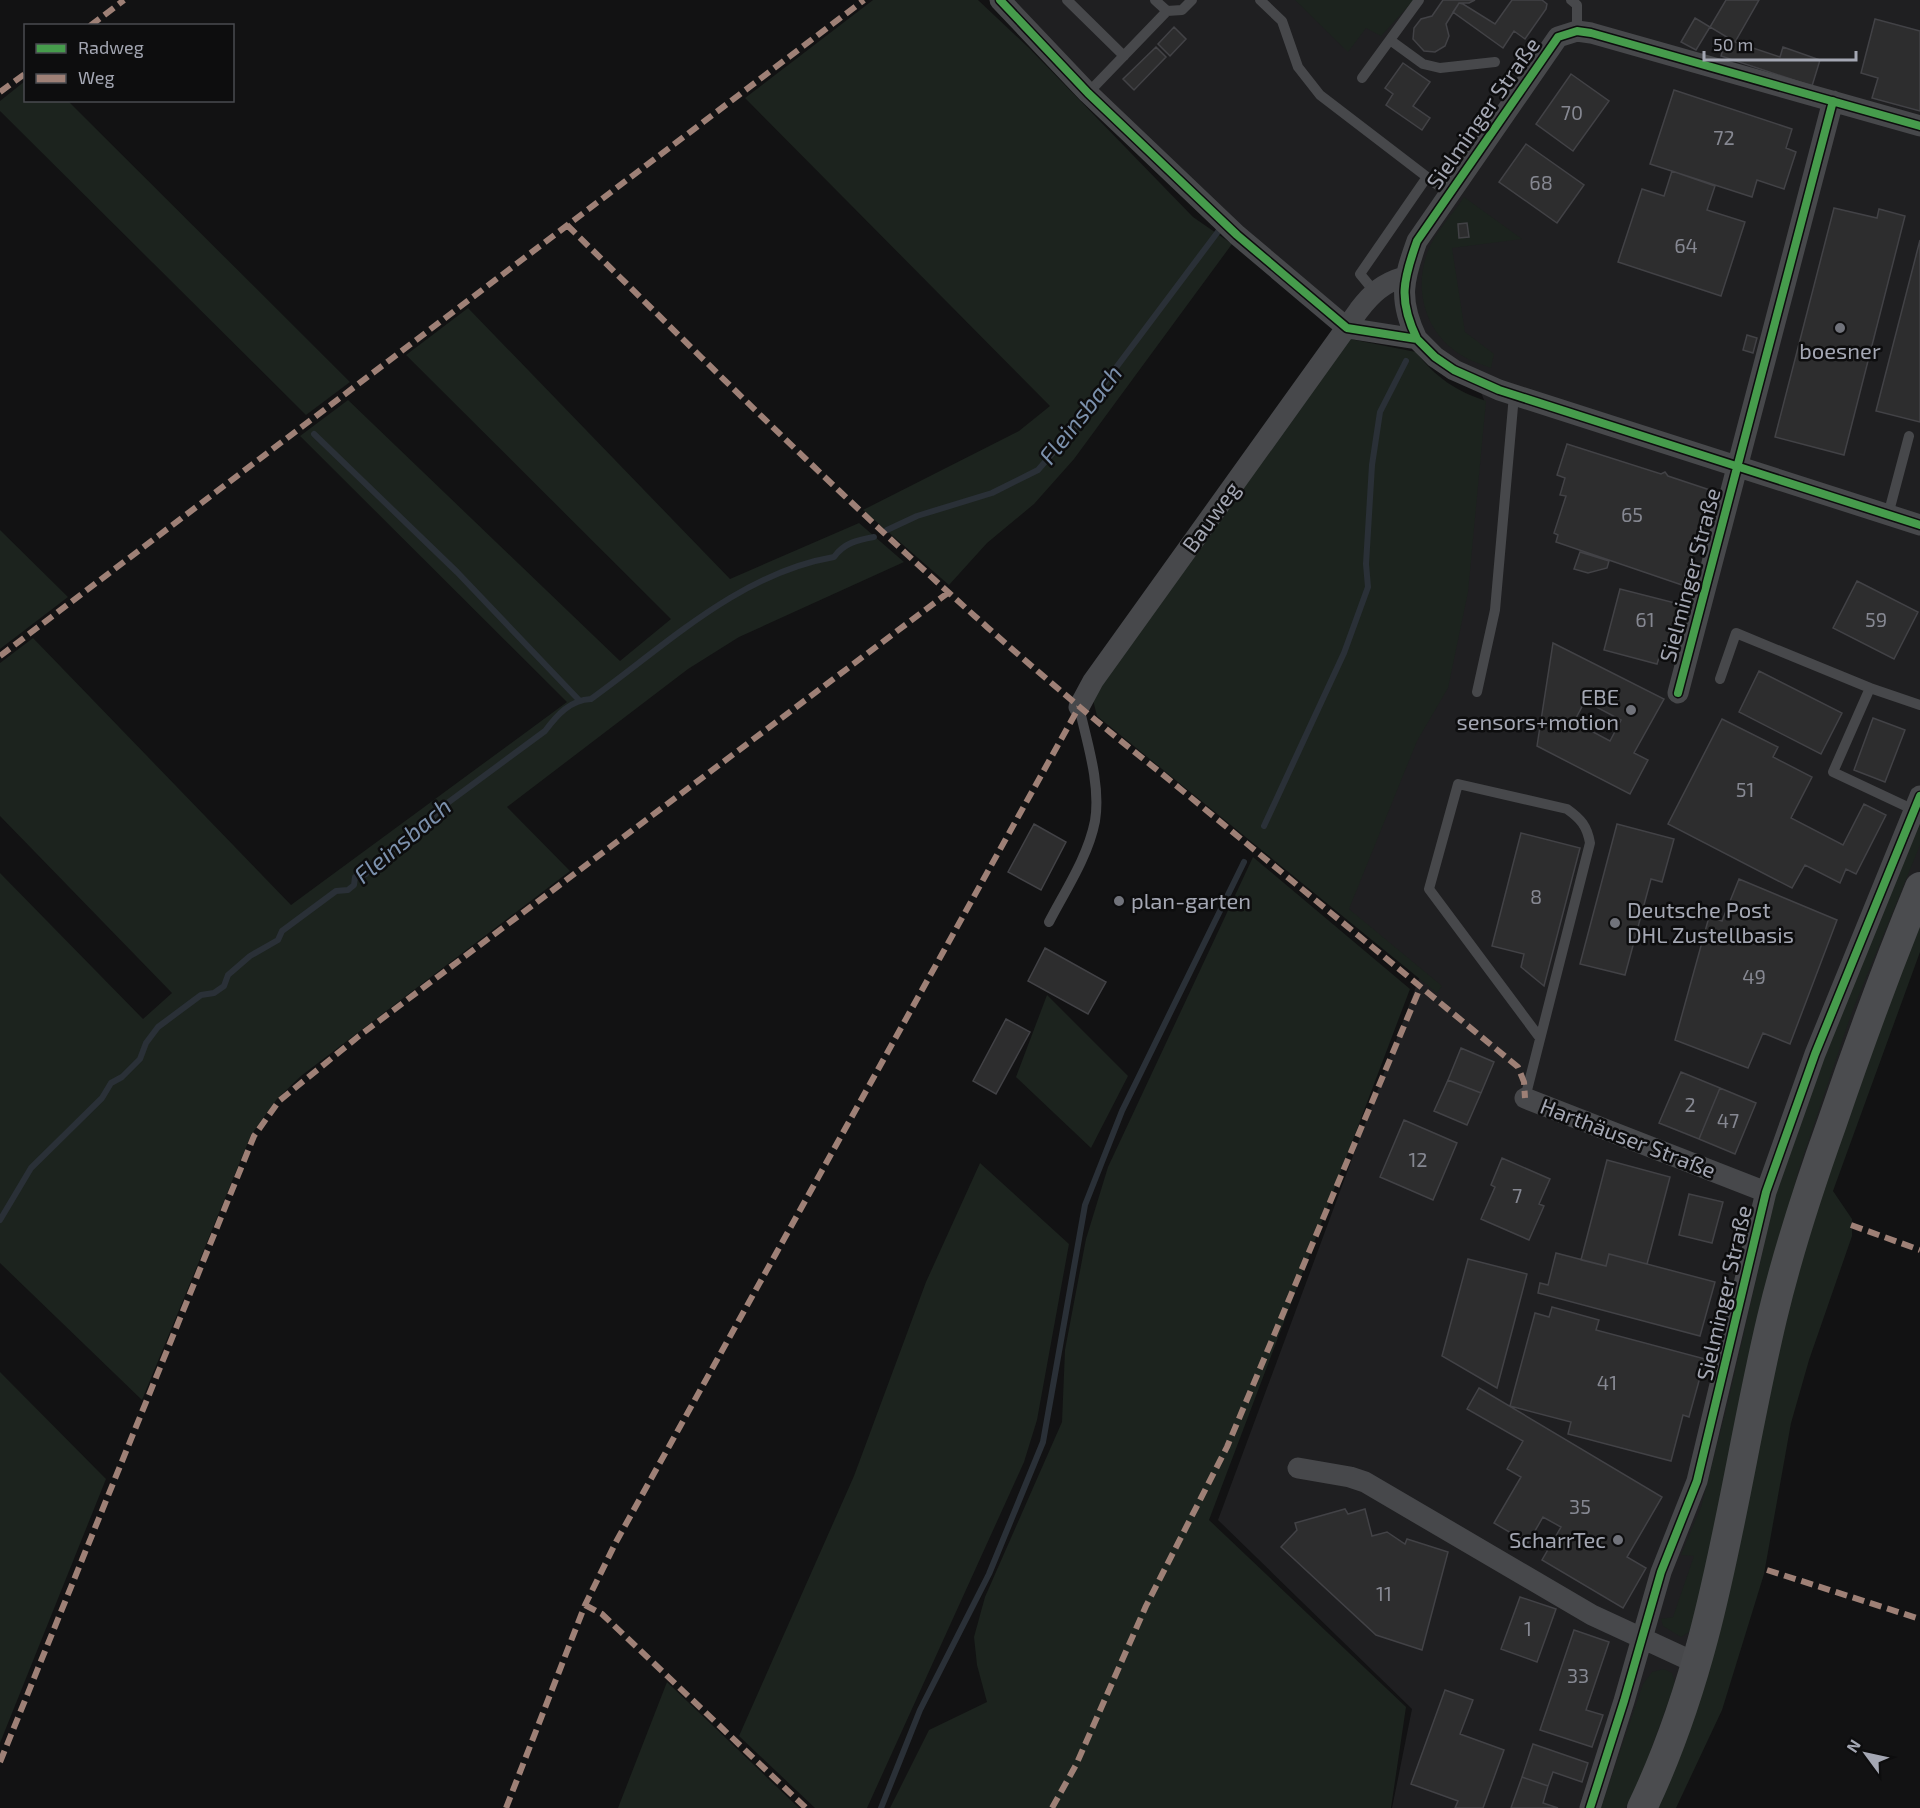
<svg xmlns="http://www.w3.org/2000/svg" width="1920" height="1808" font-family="'Exo 2',sans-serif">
	<rect width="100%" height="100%" fill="#121213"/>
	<path fill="#1f1f21" d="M1000 0H1920V887L1765 1349 1642 1808H1392L1412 1709 1218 1520 1421 973 1343 912 1467 591 1484 400 1477 382 1417 339 1347 328Z"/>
	<path fill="#1c231e" d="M873 0H978L1029 48 1193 217 1232 244 1074 459 1034 504 987 543 949 585 863 510 1019 431 1050 406 745 98Z
		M1295 0H1414L1381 36 1366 28 1348 52Z
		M25 81 26 100 68 101 350 382 306 415 0 111V101Z
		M1464 197 1522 239 1452 248 1465 332 1494 354 1491 368C1481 364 1470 361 1461 355 1425 333 1413 289 1428 251 1435 232 1453 214 1464 197Z
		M468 308 730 579 859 523 904 562 739 637 688 669 507 807 570 871 301 1076 277 1099 251 1135 142 1400 0 1263V873L143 1019 172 993 0 816V663L33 638 291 905 567 702 300 436 348 400 620 661 671 619 406 355Z
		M1345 338 1416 352C1435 377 1456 391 1486 401L1468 592 1448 688 1417 741 1349 909 1442 986 1437 993 1097 716 1093 700 1097 685Z
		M0 530 68 597 0 649Z
		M1920 814V845L1852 1012 1798 1172 1758 1327 1695 1615 1689 1632 1681 1637 1663 1626 1661 1619 1673 1617 1694 1556 1681 1555 1701 1507 1728 1402 1776 1193 1843 1006Z
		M1253 857 1410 989 1209 1520 1406 1707 1391 1808H890L929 1730 987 1702 977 1665 974 1637 985 1597 1062 1422 1065 1350 1086 1239 1108 1167Z
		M1920 908V952L1833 1191 1852 1219V1236L1809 1360 1791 1423 1764 1574 1722 1710 1676 1808H1650L1807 1225Z
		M1047 995 1128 1076 1091 1148 1016 1077Z
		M980 1163 1069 1244 1037 1420 1024 1462 867 1808H815L739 1736 854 1476 926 1282Z
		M0 1372 106 1479 0 1743Z
		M1664 1669 1672 1673 1675 1683 1639 1783 1625 1808H1601L1643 1684 1652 1672Z
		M667 1682 799 1808H618Z"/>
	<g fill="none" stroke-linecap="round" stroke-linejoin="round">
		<path stroke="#2a3037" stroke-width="6" d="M314 434 457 572 578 699
			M887 530 917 516 992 493 1038 470 1077 425 1088 405 1220 229
			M1264 826 1344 653 1368 587 1366 564 1372 465 1380 412 1406 361
			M0 1220 31 1168 102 1098 111 1083 122 1077 140 1059 146 1043 158 1027 201 995 214 993 224 986 228 975 250 956 278 940 282 931 336 891 348 890 354 885 355 877 366 874 375 862 397 847 408 833 430 822 438 810 545 731C557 715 570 700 591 699 666 645 740 573 834 557 844 543 857 540 874 537
			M881 1808 920 1710 989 1574 1043 1442 1085 1205 1122 1111 1244 862"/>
	</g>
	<path fill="#2d2d2e" stroke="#424246" stroke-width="1.5" fill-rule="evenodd" d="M1443 0H1475L1469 3H1459L1446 24 1449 36 1445 46 1435 52 1424 51 1413 39 1414 28 1421 19 1432 16Z
		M1512 0H1542L1547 4 1546 9 1525 39 1514 31 1503 48 1453 12 1459 3 1463 4 1495 24Z
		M1726 0H1759L1735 42 1710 27Z
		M1695 18 1710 27 1696 50 1681 42Z
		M1875 19 1920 31V111L1872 98 1878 78 1861 73Z
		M1174 27 1186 39 1170 56 1158 44Z
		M1726 39 1780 57 1783 47 1820 60 1812 86 1721 56Z
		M1156 47 1166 57 1134 90 1123 79Z
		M1403 63 1430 82 1413 106 1430 118 1422 130 1386 105 1393 94 1385 88Z
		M1571 74 1609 101 1573 151 1536 124Z
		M1674 90 1792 129 1786 148 1796 152 1784 189 1757 180 1752 197 1650 164Z
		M1526 144 1584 185 1557 223 1499 182Z
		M1672 171 1715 186 1707 210 1745 222 1721 296 1618 262 1642 189 1664 196Z
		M1834 208 1877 218 1879 209 1905 216 1844 455 1775 437Z
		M1467 223 1469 237 1459 238 1458 224Z
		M1920 240V422L1876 411Z
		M1747 335 1757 338 1753 353 1743 350Z
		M1567 444 1661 474 1665 472 1668 476 1713 491 1682 585 1556 542 1558 535 1554 533 1566 496 1560 495 1565 478 1557 475Z
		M1580 552 1609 561 1607 568 1588 573 1574 569Z
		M1857 581 1918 612 1894 659 1833 628Z
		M1620 589 1683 605 1675 635 1679 636 1677 645 1664 642 1657 664 1604 650Z
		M1553 643 1664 699 1634 753 1648 760 1630 794 1537 746ZM1585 701 1621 720 1610 741 1574 722Z
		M1759 671 1842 713 1821 754 1739 712Z
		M1873 718 1905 730 1885 782 1854 770Z
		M1722 719 1778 747 1773 757 1812 777 1791 818 1843 845 1864 804 1886 815 1856 874 1846 869 1840 883 1805 865 1792 888 1668 824Z
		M1034 824 1066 842 1041 890 1008 872Z
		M1617 824 1674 839 1662 882 1651 879 1625 975 1580 964Z
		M1521 833 1580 848 1544 986 1521 967 1524 954 1492 946Z
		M1739 879 1837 920 1790 1044 1763 1033 1748 1068 1675 1040 1709 917 1722 921Z
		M1045 948 1106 982 1088 1014 1028 981Z
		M1006 1019 1030 1032 996 1094 973 1081Z
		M1461 1048 1494 1062 1481 1093 1448 1080Z
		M1681 1072 1720 1088 1699 1139 1659 1123Z
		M1448 1080 1481 1093 1467 1125 1434 1111Z
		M1720 1088 1756 1103 1735 1154 1699 1139Z
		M1404 1120 1457 1143 1433 1200 1380 1177Z
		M1502 1158 1550 1179 1539 1204 1544 1206 1529 1240 1481 1219 1495 1187 1491 1185Z
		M1607 1160 1670 1177 1647 1264 1609 1254 1606 1266 1581 1260Z
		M1689 1194 1723 1202 1712 1243 1679 1235Z
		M1556 1253 1606 1266 1609 1254 1715 1282 1700 1336 1538 1293 1540 1283 1548 1285Z
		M1468 1259 1527 1274 1497 1388 1442 1356Z
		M1552 1307 1599 1320 1596 1330 1705 1359 1689 1417 1683 1415 1671 1461 1568 1434 1571 1422 1510 1406 1535 1313 1549 1317Z
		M1479 1388 1662 1497 1627 1557 1646 1568 1623 1608 1542 1560 1561 1527 1543 1517 1528 1543 1494 1523 1521 1477 1507 1469 1523 1441 1467 1409Z
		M1345 1509 1348 1514 1365 1509 1372 1536 1387 1532 1405 1544 1407 1539 1448 1552 1422 1650 1376 1635 1281 1547 1297 1530 1295 1523Z
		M1520 1597 1556 1609 1537 1662 1501 1649Z
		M1574 1630 1609 1642 1586 1710 1603 1715 1592 1747 1540 1730Z
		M1445 1690 1473 1700 1460 1734 1504 1750 1483 1808H1455L1458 1801 1411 1784Z
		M1533 1744 1588 1763 1582 1782 1553 1772 1548 1786 1522 1777Z
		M1522 1777 1548 1786 1543 1803 1558 1808H1511Z"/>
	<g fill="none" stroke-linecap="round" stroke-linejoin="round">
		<path stroke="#47484b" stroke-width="10" d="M1067 0 1124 56
			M1155 0 1167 11
			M1260 0 1282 21 1298 67 1320 95 1427 177
			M1571 0 1577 5V31
			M1390 40 1423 64 1440 68 1495 62
			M1362 78 1419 0
			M1088 93 1167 11 1182 10 1192 0
			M1374 291 1360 274 1427 177 1448 193
			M1888 515 1909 436
			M1720 679 1736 633 1870 688
			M1477 692 1495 610 1514 395
			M1914 810 1833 772 1870 688 1920 705
			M1049 922C1065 891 1088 857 1095 821 1101 785 1087 742 1079 707
			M1525 1098 1590 843C1587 826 1581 819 1567 809L1458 784 1429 889 1540 1038"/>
		<path stroke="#47484b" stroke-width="21" d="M1000 0 1088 93 1237 235 1347 328
			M1347 328 1417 339 1435 357 1454 370 1499 390 1920 525
			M1417 339C1398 300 1403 280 1417 241L1558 37 1577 31 1591 33 1920 126
			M1678 693 1833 101
			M1079 707 1093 681 1359 310C1372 293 1383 283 1404 277
			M1525 1098 1766 1192
			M1298 1468 1350 1477 1365 1482 1592 1615 1698 1664
			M1590 1808 1624 1701 1661 1572 1697 1481 1766 1192 1815 1054 1920 796"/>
		<path stroke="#4b4c4f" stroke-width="30" d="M1642 1808C1718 1649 1732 1486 1772 1318 1788 1251 1809 1187 1832 1123 1859 1044 1888 965 1920 887"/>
		<path stroke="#9e8076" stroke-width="6" stroke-dasharray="12 6" stroke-linecap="butt" d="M90 26 124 0
			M0 92 26 73
			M567 225C759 414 949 606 1161 773L1518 1067 1524 1082 1525 1098
			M0 656 864 0
			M1851 1225 1920 1250
			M1767 1570 1920 1619
			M585 1605 602 1614 806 1808
			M0 1762 254 1136 279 1101 359 1036 949 592
			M506 1808 585 1605 616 1542 1079 707
			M1052 1808 1076 1765 1146 1606 1227 1447 1420 988"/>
		<g stroke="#0d0d0e" stroke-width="11">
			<path id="cycleway" d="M1000 0 1088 93 1237 235 1347 328 1417 339 1435 357 1454 370 1499 390 1920 525
				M1417 339C1398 300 1403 280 1417 241L1558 37 1577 31 1591 33 1920 126
				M1678 693 1833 101
				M1590 1808 1624 1701 1661 1572 1697 1481 1766 1192 1815 1054 1920 796"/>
		</g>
		<use href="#cycleway" stroke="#469c4c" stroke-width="8"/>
	</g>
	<g fill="#71737b" stroke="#0d0d0e" stroke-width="2">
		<circle cx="1840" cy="328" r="6"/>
		<circle cx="1631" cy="710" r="6"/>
		<circle cx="1119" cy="901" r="6"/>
		<circle cx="1615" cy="923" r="6"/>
		<circle cx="1618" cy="1540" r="6"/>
	</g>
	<g text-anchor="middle" stroke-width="5" stroke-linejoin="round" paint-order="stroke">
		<g font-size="20" fill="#868892">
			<text x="1572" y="120">70</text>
			<text x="1724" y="145">72</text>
			<text x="1541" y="190">68</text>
			<text x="1686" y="253">64</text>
			<text x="1632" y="522">65</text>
			<text x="1645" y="627">61</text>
			<text x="1876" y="627">59</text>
			<text x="1745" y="797">51</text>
			<text x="1536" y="904">8</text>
			<text x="1754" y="984">49</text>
			<text x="1690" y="1112">2</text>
			<text x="1728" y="1128">47</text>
			<text x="1418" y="1167">12</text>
			<text x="1517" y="1203">7</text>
			<text x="1607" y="1390">41</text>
			<text x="1580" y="1514">35</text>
			<text x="1384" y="1601">11</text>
			<text x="1528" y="1636">1</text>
			<text x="1578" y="1683">33</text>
		</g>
		<g font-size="22" fill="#a4a7b3" stroke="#0d0d0e">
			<text transform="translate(1483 113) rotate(-55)" y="8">Sielminger Straße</text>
			<text transform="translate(1211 517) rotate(-54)" y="8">Bauweg</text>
			<text transform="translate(1690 575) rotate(-75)" y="8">Sielminger Straße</text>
			<text transform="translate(1628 1138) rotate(21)" y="8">Harthäuser Straße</text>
			<text transform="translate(1724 1293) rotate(-77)" y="8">Sielminger Straße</text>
		</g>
		<g font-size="22" fill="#a4a7b3" stroke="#0d0d0e" text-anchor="end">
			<text x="1840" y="359" text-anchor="middle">boesner</text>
			<text x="1619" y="705">EBE<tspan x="1619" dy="25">sensors+motion</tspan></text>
			<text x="1131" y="909" text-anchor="start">plan-garten</text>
			<text x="1627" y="918" text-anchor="start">Deutsche Post<tspan x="1627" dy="25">DHL Zustellbasis</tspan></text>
			<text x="1606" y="1548">ScharrTec</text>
		</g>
		<g font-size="24" font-style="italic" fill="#7c91ad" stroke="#0d0d0e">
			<text transform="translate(1081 415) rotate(-52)" y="8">Fleinsbach</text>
			<text transform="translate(403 841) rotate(-40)" y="8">Fleinsbach</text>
		</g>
	</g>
	<rect x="24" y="24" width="210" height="78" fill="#0d0d0e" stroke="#494b50" stroke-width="1.5"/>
	<rect x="36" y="44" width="30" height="9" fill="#469c4c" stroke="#494b50" stroke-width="1.5"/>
	<text x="78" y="54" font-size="18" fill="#a4a7b3">Radweg</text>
	<rect x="36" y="74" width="30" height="9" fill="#9e8076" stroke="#494b50" stroke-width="1.5"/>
	<text x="78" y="84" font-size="18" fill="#a4a7b3">Weg</text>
	<g transform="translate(1866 1754) rotate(303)" stroke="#0d0d0e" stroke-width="4.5" paint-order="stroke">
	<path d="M0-4.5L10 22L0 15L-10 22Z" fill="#a4a7b3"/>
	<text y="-9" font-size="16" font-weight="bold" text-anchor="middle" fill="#a4a7b3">N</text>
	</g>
	<path d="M1704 51v9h152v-9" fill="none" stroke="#a4a7b3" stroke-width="3"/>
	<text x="1713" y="51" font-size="18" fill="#a4a7b3" stroke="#0d0d0e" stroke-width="4.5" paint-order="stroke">50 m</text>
</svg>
